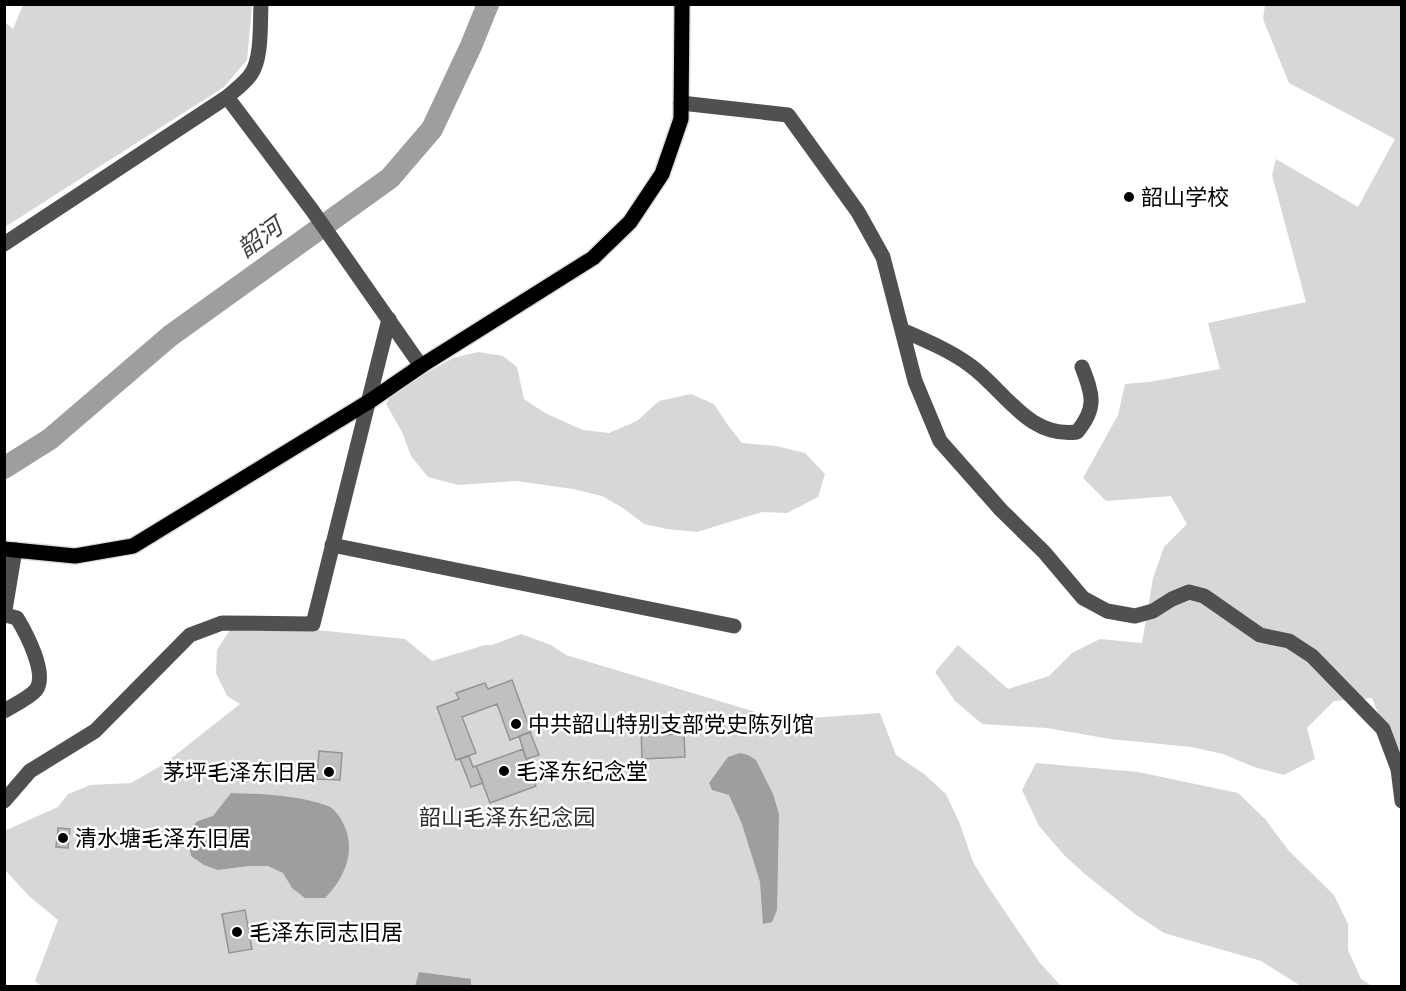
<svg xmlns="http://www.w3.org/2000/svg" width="1406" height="991" font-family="Jost,'Noto Sans SC',sans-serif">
	<rect width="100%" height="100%" fill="#fff"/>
	<path fill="#d7d7d7" d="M23 5H252L247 60 224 87 5 227V22L13 29Z
		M1265 5H1401V770L1372 698 1334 701 1307 728 1315 759 1284 775 1254 767 1223 754 1191 747 1110 739 1047 728 982 724 955 701 935 672 958 645 1008 689 1049 676 1072 653 1100 639 1142 643 1153 578 1164 547 1187 524 1171 496 1106 501 1083 478 1118 415 1125 384 1149 382 1220 369 1208 323 1306 302 1272 175 1276 159 1358 207 1395 139 1289 83 1263 19Z
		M478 352 503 356 517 367 524 399 545 413 583 430 609 433 637 421 659 401 691 394 714 404 727 424 742 443 776 446 805 453 825 474 818 497 787 513 762 512 697 532 667 529 644 524 623 508 602 496 573 489 516 481 458 485 428 477 411 456 402 432 386 404 392 393 453 358Z
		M297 628 405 639 432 661 485 645H492L521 634 551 645 566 655 782 720 880 713 896 755 924 774 946 794 960 824 973 862 989 888 1040 963 1061 986H41L35 981 58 920 30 897 5 870 4 831 58 807 68 794 90 785 131 783 164 764 240 704 227 696 216 673 217 650 230 630Z
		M1036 763 1138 772 1238 793 1265 819 1289 851 1334 895 1348 924V950L1361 979 1372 986H1301L1261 961 1164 933 1135 914 1086 875 1064 855 1039 826 1022 790Z"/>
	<path fill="#9e9e9e" d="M740 753 748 755 756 760 773 794 779 814 777 910 772 922 763 924 760 882 742 824 729 795 712 790 709 783 728 757Z
		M231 793C262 794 298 795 328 806 334 808 340 817 343 823 357 850 345 878 325 898H305L292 888 283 873 268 866H249L218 870 204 865 191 856 189 843 192 826 198 821 213 816Z
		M419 972 471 979V986H415Z"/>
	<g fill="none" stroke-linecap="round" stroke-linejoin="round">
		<path stroke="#9e9e9e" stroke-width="22" d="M4 468 50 439 170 336 390 178 432 129 471 46 488 4"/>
	</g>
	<path fill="#c0c0c0" stroke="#949494" stroke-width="1.5" d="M512 680 531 732 510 740 497 704 462 717 476 753 456 760 437 707 459 699 456 693 485 683 488 689Z
		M657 724V735L684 734 685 757 642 759 641 725Z
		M530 732 539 755 526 759 519 736Z
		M523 749 536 786 490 803 476 766Z
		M319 751 342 753 340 780 317 779Z
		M469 756 473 767 476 766 483 783 471 787 460 759Z
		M58 828 70 829 68 848 56 847Z
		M245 910 252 949 229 953 222 914Z"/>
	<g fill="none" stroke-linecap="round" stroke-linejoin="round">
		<g stroke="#dbdbdb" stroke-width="18">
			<path id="major" d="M4 549 75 556 133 546 370 401 421 366 593 258 630 222 662 174 681 119 682 4"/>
		</g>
		<path stroke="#505050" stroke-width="15" d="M227 97 312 210 421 366
			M681 103 788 115 858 212 883 257 915 381 940 441 1001 510 1044 552 1083 598 1107 611 1135 616 1153 611 1172 599 1189 592 1204 596 1260 635 1289 641 1312 656 1383 729 1398 769 1402 801
			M4 244 227 97C235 90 245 83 251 74 262 59 260 24 261 4
			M902 330C925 340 951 351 971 366 1006 392 1028 438 1077 432 1097 408 1093 395 1082 367
			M332 545 734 626
			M4 616 15 550
			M4 711C14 705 29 698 36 690 48 674 26 633 17 618L5 615
			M4 801 30 771 95 731 190 635 222 623 313 624 389 319"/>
		<use href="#major" stroke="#000" stroke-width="15"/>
	</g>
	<g fill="#000" stroke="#fff" stroke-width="2">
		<circle cx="1129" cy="197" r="6"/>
		<circle cx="516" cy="724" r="6"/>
		<circle cx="504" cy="771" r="6"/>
		<circle cx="329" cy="772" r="6"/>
		<circle cx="63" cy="838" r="6"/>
		<circle cx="237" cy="932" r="6"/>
	</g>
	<g text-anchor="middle" stroke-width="5" stroke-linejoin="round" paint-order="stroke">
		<g font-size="22" fill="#000" stroke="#fff" text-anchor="start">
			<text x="1141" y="205">韶山学校</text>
			<text x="528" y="732">中共韶山特别支部党史陈列馆</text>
			<text x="516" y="779">毛泽东纪念堂</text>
			<text x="317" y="780" text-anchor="end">茅坪毛泽东旧居</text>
			<text x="75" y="846">清水塘毛泽东旧居</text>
			<text x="249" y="940">毛泽东同志旧居</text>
		</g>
		<g font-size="22" fill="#2e2e2e" stroke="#fff">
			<text x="507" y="825">韶山毛泽东纪念园</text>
		</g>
		<g font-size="24" font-style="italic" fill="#3f3f3f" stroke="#fff">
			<text transform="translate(260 238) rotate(-36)" y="8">韶河</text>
		</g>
	</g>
	<rect width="1406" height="991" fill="none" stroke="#000000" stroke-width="12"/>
</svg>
